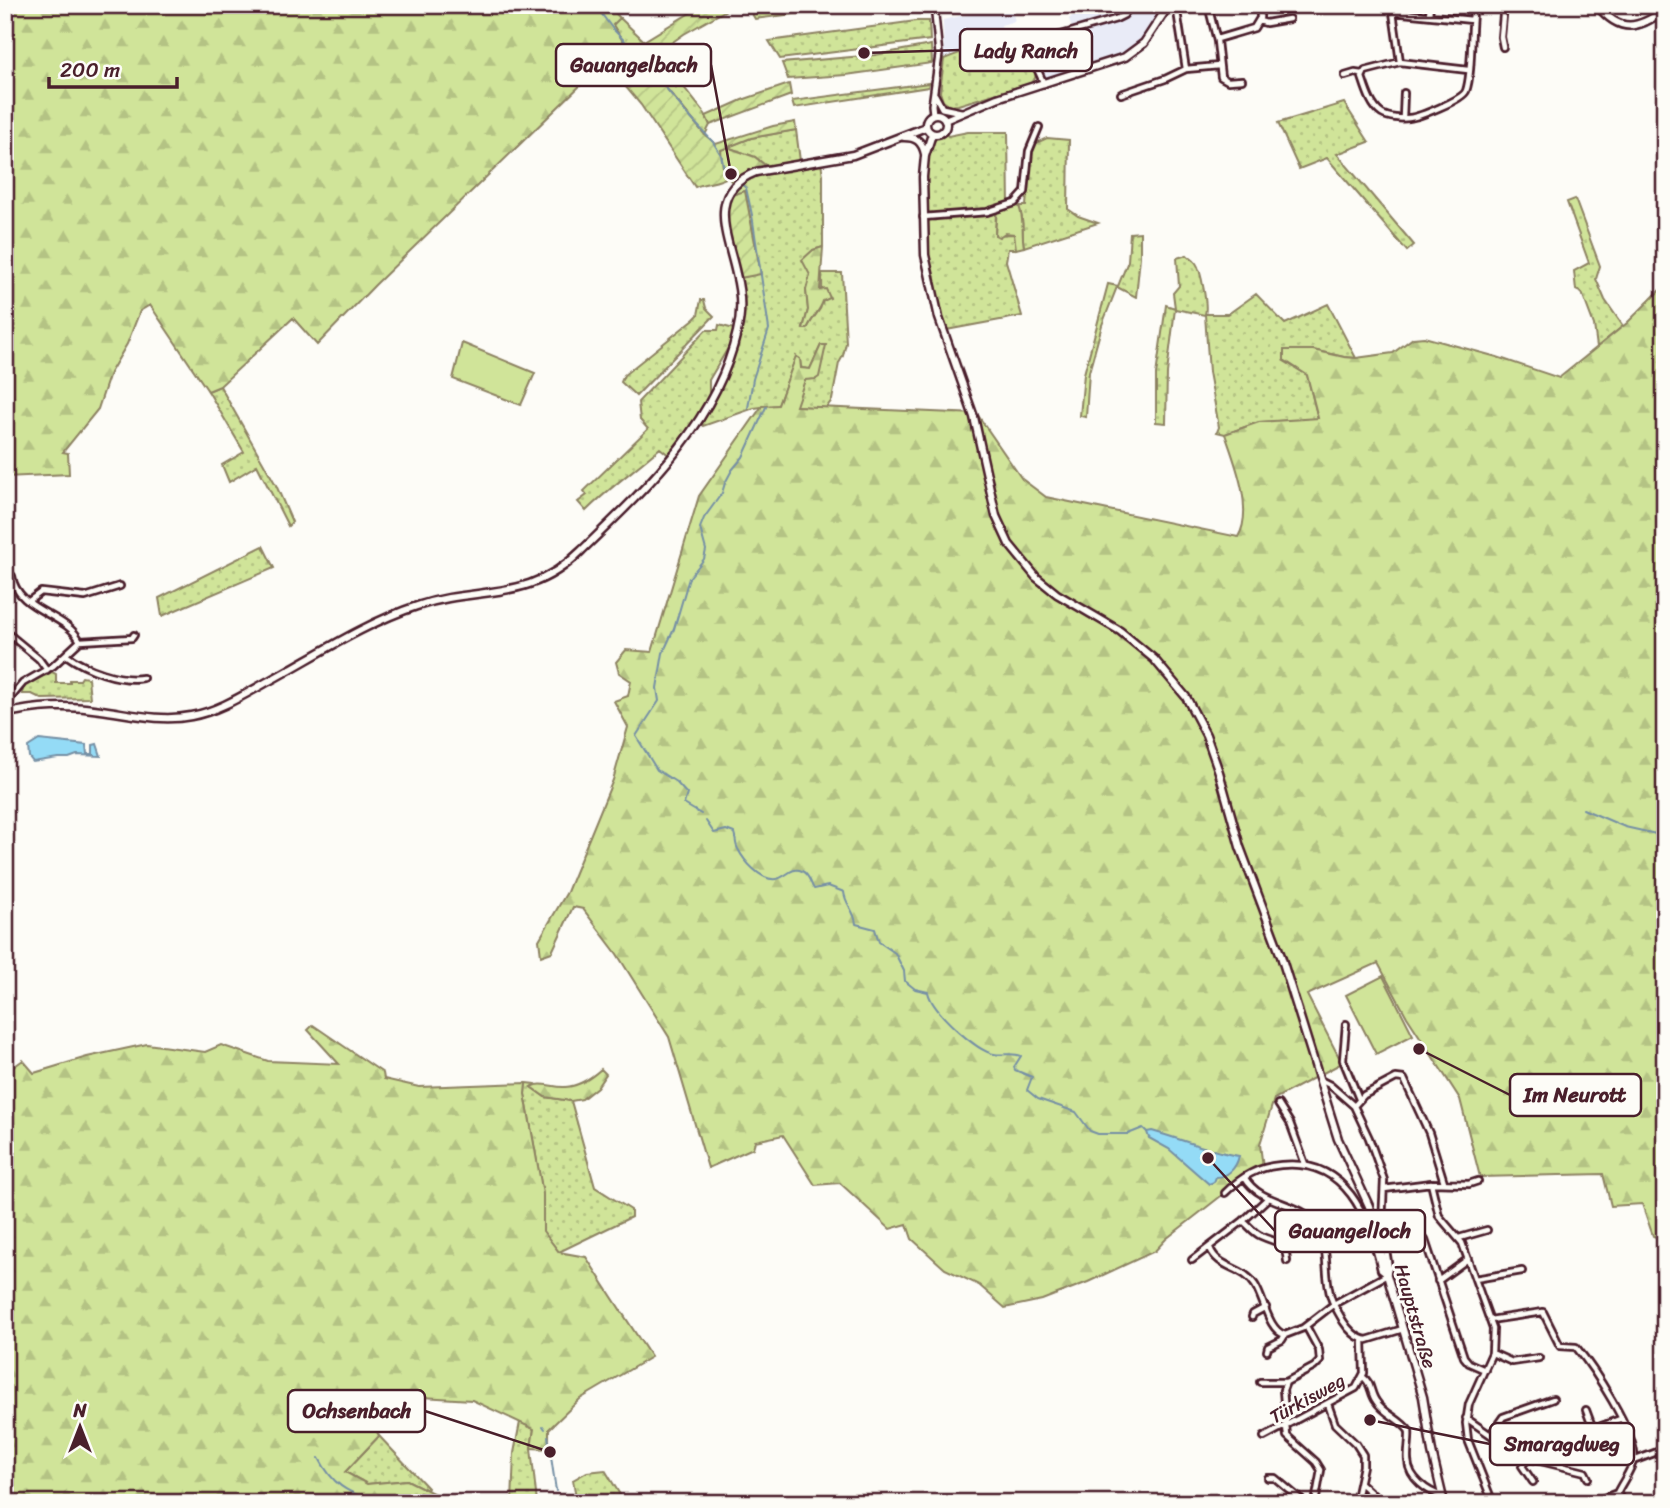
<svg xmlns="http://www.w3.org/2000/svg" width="1670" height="1508" font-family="Sriracha,sans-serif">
	<defs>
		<pattern id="grass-dots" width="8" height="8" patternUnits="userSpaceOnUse" patternTransform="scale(1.75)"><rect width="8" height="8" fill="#d0e499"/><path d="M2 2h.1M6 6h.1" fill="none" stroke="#b4c384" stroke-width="1.8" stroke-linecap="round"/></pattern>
		<pattern id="forest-firs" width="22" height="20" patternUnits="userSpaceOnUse" patternTransform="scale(1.75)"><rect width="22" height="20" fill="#d0e499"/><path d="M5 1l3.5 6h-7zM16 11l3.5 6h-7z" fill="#b4c384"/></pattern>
		<pattern id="garden-furrows" width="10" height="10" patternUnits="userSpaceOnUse" patternTransform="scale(1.75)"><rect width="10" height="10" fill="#d0e499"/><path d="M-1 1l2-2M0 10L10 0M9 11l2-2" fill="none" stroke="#b4c384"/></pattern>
	</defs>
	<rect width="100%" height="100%" fill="#fdfcf7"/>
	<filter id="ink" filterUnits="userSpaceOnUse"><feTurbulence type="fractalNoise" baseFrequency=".0143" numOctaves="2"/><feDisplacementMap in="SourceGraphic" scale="14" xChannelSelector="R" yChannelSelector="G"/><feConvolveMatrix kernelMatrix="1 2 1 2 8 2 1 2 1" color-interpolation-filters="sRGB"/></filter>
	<g filter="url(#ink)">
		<path fill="#e9ebf7" d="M1010 5 1015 21 1001 25 1002 30 992 33 994 43 944 59 943 20Z
			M1083 5H1165L1134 49 1090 66 1043 79 1027 43 1072 28 1069 19Z"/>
		<path fill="url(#grass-dots)" stroke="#8d8262" stroke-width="2" d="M747 5H840V8L755 19Z
			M620 18 657 53 705 114 710 125 705 135 646 64 624 43 612 24Z
			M916 21H929L930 40 780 59 769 41Z
			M1023 42 1036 73 1035 78 1031 83 958 105 950 106 943 101 940 92 944 59C958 54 983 42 996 49Z
			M931 45 932 63 846 75 788 79 782 63 875 55Z
			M929 83 928 87 794 108 792 101Z
			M1344 103 1369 142 1337 154 1414 245 1407 251 1327 158 1299 169 1278 123Z
			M796 130 800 161 766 166 755 157 727 147 751 138Z
			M968 132H1008L1009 207 996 212 995 235 1014 234 1016 249H1008L1006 261 1022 316 946 330C940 311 934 292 930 272 925 243 919 168 933 143 936 137 940 136 946 134L948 136Z
			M1047 138 1069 140 1068 209 1078 216 1098 223 1024 247C1021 231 1025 223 1019 206H1026L1030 156 1034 144Z
			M821 163 823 175V247L813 250 809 282 806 290 808 310 803 328 807 329C811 321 815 316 820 309 823 305 822 280 822 273H842L846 343 843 356 839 363 832 400 826 408 795 406 805 379H816L821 345 810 369 801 368 800 359 796 357 778 405 754 408 703 426 702 423C728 377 747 332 740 278L760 273 745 191 732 195C752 168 791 169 821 163Z
			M1575 199 1600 266 1596 279 1605 300 1623 326 1597 347 1594 325 1582 293 1576 290 1574 271 1589 263 1567 202Z
			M1140 232V257L1136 297 1117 287 1102 325 1089 372 1086 417 1080 416 1084 374 1108 284 1118 286 1128 261 1130 233Z
			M1187 255C1190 258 1194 260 1196 263 1201 270 1208 306 1205 314H1228L1256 294 1285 324 1328 304 1356 358 1344 357 1313 350 1284 361 1307 375 1318 419 1259 422 1225 434 1217 432 1219 427 1209 372 1205 315 1175 309 1167 373 1166 423 1156 422V375L1166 305 1175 308 1173 293 1179 286 1177 258Z
			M701 300H704L706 308 714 316 636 396 621 382 624 375 694 319 698 315Z
			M719 325 734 329 731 343 709 380V398L700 416 670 456 660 448C636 469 609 488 586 511L578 502 587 495 584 491 648 429 640 420 638 402 706 330H718Z
			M220 386 276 485 292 522 288 526 257 465 229 482 222 465 244 452 208 391Z
			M263 546 274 568 162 616 159 598Z
			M52 672 56 674V683H70V680H80L82 677 88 678 90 698 42 699 32 694H22L24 685Z
			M526 1083 535 1084 531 1087 545 1097 571 1101 595 1187 631 1210V1217L559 1252 543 1232V1195L525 1094Z
			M520 1422 534 1429 531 1448 537 1503H512L514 1453Z
			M379 1436 428 1488 427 1490 407 1480 367 1484 345 1472Z
			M605 1470 625 1503H577L573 1480 587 1472Z"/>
		<path fill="url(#forest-firs)" stroke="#8d8262" stroke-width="2" d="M5 5H608L620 18 613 25 624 43 375 285 317 345 293 318 220 386 208 391 150 305 140 311 127 344 110 373 98 409 63 452 68 453 69 474 5 477Z
			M727 147 755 157 766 166 747 173 733 184C725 173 720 163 721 150Z
			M823 247 820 290 826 289 830 298 823 301C820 311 811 319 807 329H803L808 310 806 290 810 275 802 260 813 250Z
			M1665 285V1240L1653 1236 1642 1204 1611 1206 1603 1174 1480 1177 1460 1099 1407 1017 1378 963 1307 995 1342 1063 1274 1099 1260 1144 1263 1168 1221 1196 1166 1239 1155 1251 1088 1282 1042 1300 1005 1308 979 1285 945 1269 912 1239 907 1224 890 1229 840 1183 815 1185 783 1135 755 1141 753 1148 708 1168 669 1037 617 954 583 909 573 907 552 952 541 956 539 940 567 892 613 780 628 727 614 701 628 696 631 681 619 673 616 662 626 650 652 652 699 496 762 406 778 405 796 356 800 359 801 368 810 369 821 345H826L819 377 816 379 805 380 796 406 977 414 1022 479 1046 497 1238 537C1254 510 1235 463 1225 434L1259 422 1318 418 1307 375 1284 360V350H1313L1344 357 1356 358 1393 353 1413 338 1424 337 1497 357 1559 378 1627 323Z
			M313 1025 383 1073 384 1079 419 1087 526 1083 525 1094 543 1194V1231L559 1252 586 1257 651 1357 580 1399 549 1429V1449L531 1448 534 1429 472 1400 388 1395 370 1417 379 1436 345 1472 367 1484 407 1480 441 1497 438 1501 420 1493 413 1501 404 1500 398 1503H5V1073L23 1060 34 1073 87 1057 147 1044 205 1052 221 1045 268 1061 339 1064 308 1030Z
			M601 1069 606 1074 597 1087 582 1099 571 1101 545 1097 531 1087C541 1081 554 1088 565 1087 580 1086 591 1078 601 1069Z"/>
		<path fill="#d0e499" stroke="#8d8262" stroke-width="2" d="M1019 206C1025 223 1021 231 1024 247L1016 249 1014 234 1005 233 999 237 995 235 997 208Z
			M462 343 535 373 521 405 453 379Z
			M1383 976 1413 1035 1376 1054 1346 995Z"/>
		<path fill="url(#garden-furrows)" stroke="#8d8262" stroke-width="2" d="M703 5H735L684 34 657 53 644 41Z
			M624 43 646 64 705 135 716 144 773 126 795 122 796 130 751 138 721 150 723 169 727 177C722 182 704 183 695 187L641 105 605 62Z
			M789 84 791 95 710 125 706 116 742 100Z
			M745 191 761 274 740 278 727 226V207L732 195Z"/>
		<path fill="#94dbf6" stroke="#7690a5" stroke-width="2" d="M39 740 86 745 87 754H93V745L97 744 101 756 77 755 69 758H58L33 762 29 757 28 747Z
			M1152 1131C1181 1139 1209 1151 1239 1156 1236 1169 1227 1177 1216 1177L1214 1182 1209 1184 1169 1149 1149 1138 1147 1132Z"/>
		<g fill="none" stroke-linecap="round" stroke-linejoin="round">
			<path stroke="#7690a5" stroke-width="2" d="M595 5 612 28 646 63 686 113 713 142 721 155 724 168 736 179
				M1608 22 1617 27 1629 30
				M1634 30 1647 26 1665 14
				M740 183 746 188 752 215 769 329 753 379 748 408
				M1657 495 1665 496
				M1583 809 1625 827 1665 836
				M701 814 684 804 687 794 676 782 657 770 636 736 659 701 657 688 663 653 674 629 689 578 704 559 706 550 700 528 704 518 722 493 725 483 732 470 743 457 766 407
				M706 821 714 833 726 830 734 833C736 838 735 844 738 849 744 861 761 881 776 879 786 878 791 866 802 871 810 875 810 883 814 889L828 886 844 892C845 904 855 911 856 924L875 929 879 942 895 953 904 971 905 981 915 989 928 992C932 1011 976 1051 994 1054 1004 1056 1012 1052 1021 1056L1014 1067 1015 1070 1032 1077 1027 1090 1038 1099 1076 1112 1090 1131 1098 1134H1128L1143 1128 1147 1132
				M1656 932 1665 935
				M543 1426 545 1429
				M548 1436 556 1491
				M319 1458C334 1487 347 1491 376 1503
				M557 1497V1503"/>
			<g stroke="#4a1f2b" stroke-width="10">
				<path id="minor" d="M1176 5 1186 69
					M1208 5 1217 41 1221 77 1228 81 1242 80
					M1392 5 1400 62
					M1393 12 1472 20
					M1429 15 1430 5
					M1259 21 1266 23 1289 19
					M1217 39 1254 28 1260 18V5
					M1503 47 1501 37 1504 5
					M1468 70 1400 62 1365 71 1362 77C1366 89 1371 107 1382 114 1389 118 1401 119 1409 118 1419 117 1462 100 1466 91 1473 72 1470 29 1474 5
					M1345 76 1355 73 1362 74
					M1044 84 1029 51 1030 44 1116 19 1124 15 1130 5
					M1121 94 1165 79 1186 69 1219 66
					M1403 118 1404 93
					M923 217 987 212 1015 203 1025 192 1029 151 1039 127
					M12 576C17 611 66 613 80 641
					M29 601 41 592 85 597 120 586
					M5 631 39 659 47 670
					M80 641 132 638 134 635
					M66 655C85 669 120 682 143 678
					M5 692 10 698
					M11 712 8 701 23 683 53 666 80 641
					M1346 1024 1343 1060 1359 1099
					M1320 1080 1330 1085 1354 1106 1369 1138 1384 1180 1382 1225 1389 1268 1387 1274
					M1278 1104 1290 1123 1305 1164
					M1354 1106 1364 1095 1396 1078 1404 1079 1429 1133 1444 1182
					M1245 1178C1262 1208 1310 1200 1321 1233 1329 1253 1324 1276 1331 1297 1333 1305 1339 1313 1343 1321 1348 1329 1357 1339 1367 1340L1403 1329
					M1431 1183 1439 1216 1462 1243 1493 1329 1492 1353 1469 1404 1466 1423 1468 1440 1493 1503
					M1384 1189 1431 1183 1469 1184 1478 1181
					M1225 1193C1242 1176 1258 1167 1281 1165 1346 1158 1369 1216 1381 1270L1386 1274
					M1243 1221C1249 1226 1254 1233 1261 1236 1279 1244 1285 1240 1287 1261
					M1459 1238 1487 1230
					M1425 1240 1464 1357 1469 1363 1485 1370
					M1210 1248C1218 1269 1243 1266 1255 1285 1264 1299 1268 1330 1285 1335L1303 1328 1334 1304 1387 1275
					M1192 1260 1243 1221 1267 1199
					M1475 1279 1522 1271
					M1438 1281 1468 1259
					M1252 1317 1253 1314 1266 1307
					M1490 1320 1543 1312 1560 1346 1576 1347C1592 1366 1637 1434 1634 1458 1632 1470 1622 1482 1617 1493L1591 1503
					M1306 1326 1319 1350 1320 1361 1314 1367 1286 1382 1283 1390 1287 1436 1316 1462 1321 1470 1315 1503
					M1267 1351 1268 1347 1282 1340 1285 1335
					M1492 1353 1512 1362 1539 1358
					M1363 1377C1372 1383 1370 1393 1376 1401 1384 1414 1401 1419 1409 1431 1410 1441 1407 1451 1408 1461 1409 1478 1427 1492 1443 1496
					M1260 1382H1285
					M1328 1404 1335 1424 1356 1444 1363 1455V1466L1355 1503
					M1586 1410 1593 1429
					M1466 1418 1518 1454 1528 1458 1531 1453 1620 1419
					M1491 1434 1503 1417 1553 1399
					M1264 1437 1356 1388 1364 1373 1363 1340
					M1633 1461 1665 1449
					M1268 1478H1275L1305 1503
					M1533 1482 1522 1466 1528 1458 1585 1472 1588 1478
					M1360 1483 1382 1503
					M1617 1493 1624 1503"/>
			</g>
			<g stroke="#4a1f2b" stroke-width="10">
				<path id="tertiary" d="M935 95 942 108 961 112
					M933 114 932 105 939 55 934 5"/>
			</g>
			<g stroke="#4a1f2b" stroke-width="11">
				<path id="secondary" d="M1597 5C1620 34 1638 29 1665 10
					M926 124a10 10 0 1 1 20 0a10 10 0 1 1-20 0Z
					M945 120 997 98 1125 57 1144 43 1169 5
					M932 134 925 156 923 177 925 255 939 318 974 417 996 516 1009 544 1036 577 1057 594 1120 631 1154 659 1186 697 1206 735 1219 772 1240 847 1281 956 1338 1139 1369 1206 1387 1275 1423 1397 1432 1452 1444 1503
					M904 137C916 137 922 141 925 154
					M5 714C35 706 71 705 101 710 131 714 161 722 191 716 219 711 245 694 269 681 317 655 365 623 417 606 479 585 528 604 581 551 646 488 716 424 737 332 742 313 741 293 736 274 728 236 705 192 756 172L853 155 926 127"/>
			</g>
			<use href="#minor" stroke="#fdfcf7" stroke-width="4.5"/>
			<use href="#tertiary" stroke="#fdfcf7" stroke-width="5"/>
			<use href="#secondary" stroke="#fdfcf7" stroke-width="6"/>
		</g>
	</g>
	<g text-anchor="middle" stroke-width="6" stroke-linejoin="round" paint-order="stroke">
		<g font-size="19" fill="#4a1f2b" stroke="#fdfcf7">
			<text transform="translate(1416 1316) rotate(74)" y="7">Hauptstraße</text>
			<text transform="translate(1307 1398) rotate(-29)" y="7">Türkisweg</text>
		</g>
	</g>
	<path fill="none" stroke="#4a1f2b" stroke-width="2.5" d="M864 53L960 50M731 174L711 65M1419 1049L1510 1095M1208 1158L1275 1231M550 1452L425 1411M1370 1420L1490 1444"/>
	<g fill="#4a1f2b" stroke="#fdfcf7" stroke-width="2.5">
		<circle cx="864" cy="53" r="7"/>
		<circle cx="731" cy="174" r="7"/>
		<circle cx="1419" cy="1049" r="7"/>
		<circle cx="1208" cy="1158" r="7"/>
		<circle cx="550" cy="1452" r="7"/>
		<circle cx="1370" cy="1420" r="7"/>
	</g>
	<g fill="#fdfcf7" stroke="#4a1f2b" stroke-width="2.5">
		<rect x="960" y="29" width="132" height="42" rx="7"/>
		<rect x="556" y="44" width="155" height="42" rx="7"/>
		<rect x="1510" y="1074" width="131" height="42" rx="7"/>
		<rect x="1275" y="1210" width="150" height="42" rx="7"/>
		<rect x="288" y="1390" width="137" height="42" rx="7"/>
		<rect x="1490" y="1423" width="144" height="42" rx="7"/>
	</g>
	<g font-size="21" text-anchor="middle" font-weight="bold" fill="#4a1f2b">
		<text x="1026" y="58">Lady Ranch</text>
		<text x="634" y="72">Gauangelbach</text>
		<text x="1575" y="1102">Im Neurott</text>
		<text x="1350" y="1238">Gauangelloch</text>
		<text x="357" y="1418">Ochsenbach</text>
		<text x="1562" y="1451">Smaragdweg</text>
	</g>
	<rect width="1670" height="1508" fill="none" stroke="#fdfcf7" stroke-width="28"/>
	<rect x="14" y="14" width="1642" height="1480" fill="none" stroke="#4a1f2b" stroke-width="2.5" filter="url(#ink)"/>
	<g transform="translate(80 1427)" stroke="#fdfcf7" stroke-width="5" paint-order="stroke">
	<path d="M0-5L12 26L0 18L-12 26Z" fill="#4a1f2b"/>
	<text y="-10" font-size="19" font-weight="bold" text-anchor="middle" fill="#4a1f2b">N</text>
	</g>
	<path d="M49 77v10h128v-10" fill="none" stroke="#4a1f2b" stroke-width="3.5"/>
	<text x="60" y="77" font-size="21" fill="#4a1f2b" stroke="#fdfcf7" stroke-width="5" paint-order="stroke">200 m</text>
</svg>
